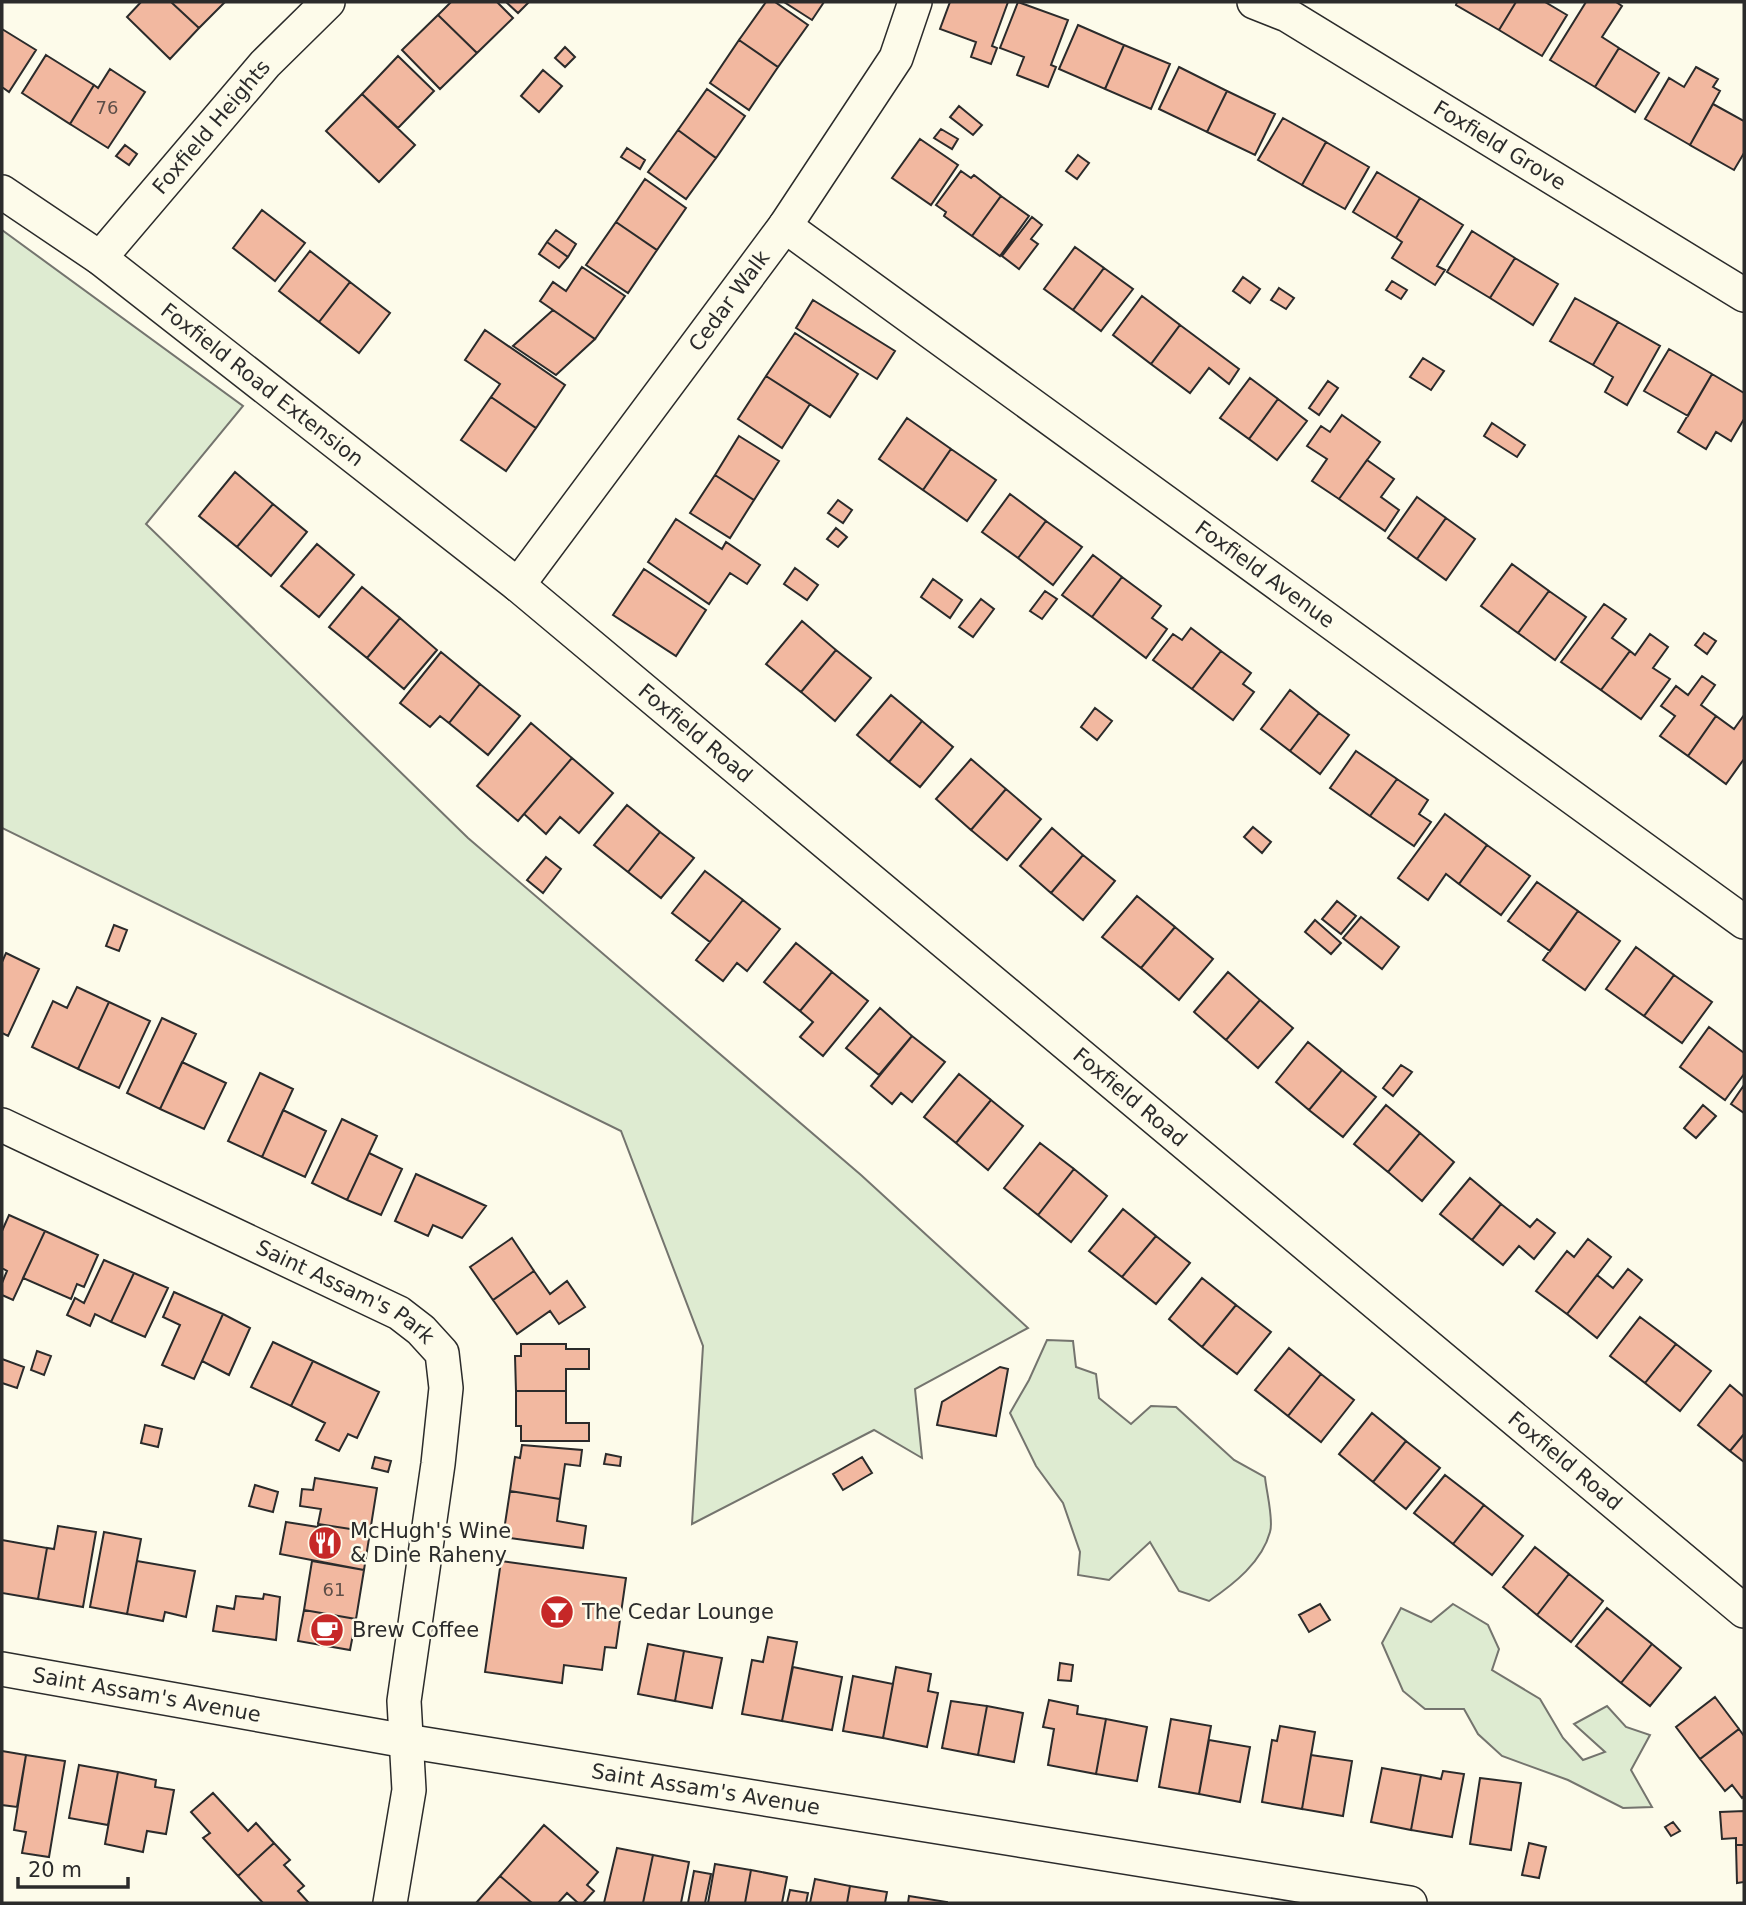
<svg xmlns="http://www.w3.org/2000/svg" width="1746" height="1905" font-family="'DejaVu Sans',sans-serif">
	<rect width="100%" height="100%" fill="#fdfbea"/>
	<path fill="#deebd1" stroke="#74746e" stroke-width="2" d="M2 230 243 406 146 524 468 838 861 1175 1028 1328 915 1389 922 1458 874 1430 692 1524 703 1346 621 1131 2 828Z
		M1047 1340 1073 1341 1076 1367 1096 1374 1099 1398 1131 1424 1151 1406 1176 1407 1234 1460 1265 1477C1266 1490 1274 1520 1270 1532 1262 1562 1234 1584 1209 1601L1179 1591 1150 1542 1109 1580 1078 1575 1080 1552 1063 1503 1036 1466 1010 1413 1029 1380Z
		M1453 1604 1488 1625 1499 1649 1492 1670 1540 1699 1563 1738 1583 1760 1605 1752 1574 1724 1607 1706 1626 1727 1650 1735 1631 1770 1652 1807 1623 1808 1568 1780 1502 1756 1478 1734 1464 1709H1425L1403 1691 1382 1643 1401 1608 1431 1622Z"/>
	<path fill="#f2b8a0" stroke="#2b2b2b" stroke-width="2" d="M141 2H171L199 28 170 59 127 17Z
		M171 2H225L199 28Z
		M451 2H497L513 18 477 53 438 15Z
		M506 2H529L518 13Z
		M766 2H775L808 25 778 67 739 40Z
		M784 2H824L812 20Z
		M950 2H1008L992 46 997 48 991 64 971 57 976 42 940 29Z
		M1018 2 1068 20 1051 65 1056 67 1048 87 1017 75 1024 57 1000 48Z
		M1457 2H1516L1499 30 1456 5Z
		M1516 2H1545L1567 15 1542 56 1499 30Z
		M1586 2H1616L1622 6 1602 37 1619 48 1595 87 1550 60Z
		M438 15 477 53 440 89 402 50Z
		M1078 25 1124 45 1105 89 1059 69Z
		M2 29 36 50 9 92 2 87Z
		M739 40 778 67 749 110 710 83Z
		M1124 45 1170 64 1151 109 1105 89Z
		M565 47 575 57 565 67 555 58Z
		M1619 48 1659 73 1635 112 1595 87Z
		M46 55 94 85 70 124 22 93Z
		M398 56 434 91 398 128 362 94Z
		M1179 67 1227 91 1207 132 1159 109Z
		M1696 67 1718 79 1713 87 1720 91 1690 145 1645 119 1669 78 1684 87Z
		M110 69 145 92 108 148 70 124 94 85 98 88Z
		M543 70 562 86 539 112 521 96Z
		M707 89 745 116 716 158 678 130Z
		M1227 91 1275 114 1255 155 1207 132Z
		M362 94 415 145 379 182 326 131Z
		M1713 104 1744 121V153L1734 170 1690 145Z
		M959 106 982 125 973 135 950 117Z
		M1283 118 1326 142 1302 185 1258 160Z
		M941 129 958 139 952 149 934 138Z
		M678 130 716 158 686 199 648 172Z
		M920 139 958 165 931 205 892 178Z
		M1326 142 1369 167 1345 209 1302 185Z
		M125 145 137 154 129 165 116 156Z
		M627 148 645 160 640 169 621 157Z
		M1078 155 1089 163 1077 179 1066 171Z
		M961 171 971 178 974 175 1001 196 972 236 944 216 946 212 936 205Z
		M1377 172 1420 198 1396 238 1353 212Z
		M645 179 686 208 657 250 616 222Z
		M1001 196 1029 216 1000 256 972 236Z
		M1420 198 1463 225 1437 266 1445 270 1435 285 1392 258 1402 242 1396 238Z
		M262 210 305 243 275 281 233 248Z
		M1032 217 1042 225 1031 239 1038 244 1019 269 1002 256Z
		M616 222 657 250 628 293 586 265Z
		M556 230 576 244 568 257 547 242Z
		M1472 231 1515 258 1490 298 1447 272Z
		M547 242 568 257 559 268 539 254Z
		M1075 247 1104 268 1073 310 1044 289Z
		M310 251 350 282 319 322 279 291Z
		M1515 258 1558 284 1533 325 1490 298Z
		M582 267 625 296 595 339 540 301 553 282 566 291Z
		M1104 268 1133 289 1101 331 1073 310Z
		M1243 277 1260 289 1250 303 1233 291Z
		M1392 281 1407 290 1401 299 1386 290Z
		M350 282 390 313 359 353 319 322Z
		M1279 288 1294 298 1286 309 1271 300Z
		M1142 296 1180 325 1151 364 1113 335Z
		M1575 298 1618 322 1593 365 1550 341Z
		M813 300 895 351 877 379 796 328Z
		M553 310 595 339 556 375 513 346Z
		M1618 322 1660 346 1627 405 1605 392 1613 377 1593 365Z
		M1180 325 1239 369 1229 384 1209 368 1190 393 1151 364Z
		M485 330 565 385 536 428 491 397 500 384 465 360Z
		M795 333 858 374 830 417 766 376Z
		M1669 349 1712 374 1688 416 1644 391Z
		M1423 358 1444 371 1431 390 1410 377Z
		M1712 374 1744 393V419L1731 441 1716 432 1706 449 1678 432Z
		M766 376 810 404 782 448 738 419Z
		M1250 378 1278 399 1249 439 1220 418Z
		M1328 381 1338 388 1319 415 1309 408Z
		M491 397 536 428 506 471 461 440Z
		M1278 399 1307 421 1277 460 1249 439Z
		M1342 415 1380 442 1339 499 1312 481 1327 459 1307 446 1321 426 1330 432Z
		M907 418 951 449 923 490 879 459Z
		M1492 423 1525 445 1517 457 1484 436Z
		M739 436 779 461 754 500 715 475Z
		M951 449 996 480 967 521 923 490Z
		M1367 460 1394 479 1381 497 1399 510 1385 531 1339 499Z
		M235 472 273 504 237 547 199 516Z
		M715 475 754 500 730 538 690 513Z
		M1010 494 1046 521 1018 558 982 532Z
		M1417 497 1446 518 1417 559 1388 538Z
		M838 500 852 510 843 523 828 513Z
		M273 504 307 532 271 576 237 547Z
		M1446 518 1475 539 1446 580 1417 559Z
		M676 519 722 549 726 542 760 565 747 584 730 573 709 604 648 562Z
		M1046 521 1082 547 1053 585 1018 558Z
		M836 528 847 537 838 547 827 539Z
		M317 544 354 575 319 617 281 586Z
		M1093 555 1122 577 1092 617 1062 595Z
		M1512 564 1549 591 1518 633 1481 606Z
		M795 568 818 585 807 600 784 584Z
		M644 569 706 610 676 656 613 615Z
		M1122 577 1161 606 1152 618 1167 629 1146 658 1092 617Z
		M933 579 962 600 950 618 921 597Z
		M362 587 400 618 367 658 329 627Z
		M1045 591 1057 599 1042 619 1030 611Z
		M1549 591 1586 617 1555 660 1518 633Z
		M981 599 994 609 973 637 959 627Z
		M1604 604 1626 619 1612 638 1630 651 1601 690 1561 662Z
		M400 618 437 650 404 689 367 658Z
		M802 621 836 650 801 692 766 664Z
		M1191 628 1221 651 1192 689 1153 660 1173 634 1182 640Z
		M1704 633 1716 641 1707 654 1695 645Z
		M1650 634 1668 647 1653 668 1670 679 1641 719 1601 690 1630 651 1635 655Z
		M836 650 871 678 835 721 801 692Z
		M1221 651 1251 673 1243 684 1254 692 1233 720 1192 689Z
		M441 652 480 684 449 723 440 716 430 727 400 703Z
		M1702 676 1715 685 1701 705 1716 716 1688 756 1660 736 1675 716 1661 706 1676 686 1688 695Z
		M480 684 520 716 488 755 449 723Z
		M1290 690 1319 713 1290 751 1261 729Z
		M891 695 922 721 889 762 857 735Z
		M1095 708 1112 721 1097 740 1081 727Z
		M1319 713 1349 735 1320 774 1290 751Z
		M1744 715V759L1726 784 1688 756 1716 716 1734 729Z
		M922 721 953 747 920 787 889 762Z
		M531 723 572 758 518 821 477 786Z
		M1356 751 1397 779 1370 816 1330 788Z
		M572 758 613 793 579 833 560 817 546 834 524 814Z
		M971 759 1006 789 971 830 936 799Z
		M1397 779 1428 800 1419 814 1431 822 1414 846 1370 816Z
		M1006 789 1041 819 1007 860 971 830Z
		M627 805 660 832 628 872 594 845Z
		M1445 814 1487 845 1459 884 1446 874 1428 900 1398 878Z
		M1253 827 1271 842 1262 853 1244 837Z
		M1052 828 1083 855 1051 893 1020 866Z
		M660 832 694 858 661 898 628 872Z
		M1487 845 1530 876 1501 915 1459 884Z
		M1083 855 1115 881 1083 920 1051 893Z
		M546 857 561 869 543 893 527 880Z
		M705 871 743 900 710 942 672 913Z
		M1537 882 1578 911 1550 951 1508 921Z
		M1137 896 1175 927 1141 968 1102 937Z
		M743 900 780 929 747 971 737 963 723 981 696 960Z
		M1337 901 1356 916 1341 934 1322 919Z
		M1578 911 1620 941 1585 990 1543 960Z
		M1361 917 1399 947 1382 969 1343 938Z
		M1315 920 1341 943 1331 954 1305 932Z
		M114 925 127 930 119 951 106 946Z
		M1175 927 1213 959 1179 1000 1141 968Z
		M796 943 832 972 800 1011 764 982Z
		M1636 947 1674 975 1644 1016 1606 989Z
		M6 953 39 969 8 1036 2 1033V962Z
		M832 972 868 1001 823 1056 800 1037 813 1022 800 1011Z
		M1228 972 1260 1000 1226 1040 1194 1012Z
		M1674 975 1712 1002 1682 1043 1644 1016Z
		M77 987 109 1002 78 1069 32 1047 53 1001 67 1008Z
		M1260 1000 1293 1028 1258 1068 1226 1040Z
		M109 1002 150 1021 119 1088 78 1069Z
		M880 1008 912 1036 879 1075 846 1048Z
		M162 1018 196 1034 160 1109 127 1093Z
		M1709 1027 1744 1053V1074L1725 1100 1680 1067Z
		M912 1036 945 1062 912 1102 901 1093 892 1104 871 1086Z
		M1308 1042 1342 1070 1309 1110 1276 1082Z
		M182 1062 226 1083 204 1129 160 1109Z
		M1401 1065 1412 1072 1393 1096 1383 1088Z
		M1342 1070 1376 1097 1343 1137 1309 1110Z
		M260 1073 293 1089 262 1157 228 1141Z
		M959 1074 991 1100 956 1143 924 1117Z
		M1744 1085V1113L1731 1104Z
		M991 1100 1023 1126 988 1170 956 1143Z
		M1386 1105 1420 1133 1388 1172 1354 1144Z
		M1703 1105 1716 1116 1696 1138 1684 1128Z
		M283 1110 326 1131 305 1177 262 1157Z
		M342 1119 377 1136 347 1200 312 1183Z
		M1420 1133 1454 1162 1422 1201 1388 1172Z
		M1040 1143 1074 1169 1038 1215 1004 1188Z
		M369 1153 402 1169 381 1215 347 1200Z
		M1074 1169 1107 1196 1071 1242 1038 1215Z
		M416 1174 486 1206 462 1238 433 1225 428 1236 395 1221Z
		M1470 1178 1501 1204 1472 1240 1440 1214Z
		M1501 1204 1530 1227 1537 1219 1555 1233 1534 1259 1519 1246 1503 1265 1472 1240Z
		M1123 1209 1156 1236 1122 1277 1089 1251Z
		M9 1215 45 1231 13 1300 2 1295V1283L7 1271 2 1268V1231Z
		M45 1231 98 1255 84 1287 77 1284 71 1299 23 1278Z
		M1156 1236 1190 1263 1156 1304 1122 1277Z
		M512 1238 534 1271 493 1300 470 1267Z
		M1588 1239 1611 1257 1567 1314 1536 1291 1567 1251 1574 1257Z
		M104 1260 134 1273 111 1322 95 1314 90 1326 67 1315 75 1298 84 1303Z
		M1628 1269 1642 1280 1597 1338 1567 1314 1597 1275 1613 1288Z
		M534 1271 550 1294 567 1281 585 1307 559 1324 550 1311 517 1334 493 1300Z
		M134 1273 168 1288 145 1337 111 1322Z
		M1202 1278 1236 1305 1202 1347 1169 1319Z
		M174 1292 223 1314 194 1379 162 1365 180 1325 163 1317Z
		M1236 1305 1271 1332 1237 1374 1202 1347Z
		M223 1314 250 1328 229 1375 202 1361Z
		M1640 1317 1676 1344 1645 1383 1610 1356Z
		M273 1342 313 1361 291 1406 251 1387Z
		M521 1344H566V1349H589V1369H566V1391H516L515 1356H521Z
		M1676 1344 1711 1371 1680 1411 1645 1383Z
		M1289 1348 1321 1374 1288 1416 1255 1390Z
		M37 1351 51 1356 44 1375 31 1370Z
		M2 1359 24 1367 17 1388 2 1383Z
		M313 1361 379 1392 357 1438 348 1434 339 1451 316 1440 325 1423 291 1406Z
		M1000 1367 1008 1369 996 1436 937 1425 942 1402Z
		M1321 1374 1354 1400 1321 1442 1288 1416Z
		M1730 1385 1744 1397V1434L1730 1451 1698 1425Z
		M516 1391H566V1423H589V1441H521V1426H516Z
		M1372 1413 1406 1441 1373 1482 1339 1454Z
		M145 1425 162 1429 158 1447 141 1443Z
		M1744 1434V1462L1730 1451Z
		M1406 1441 1440 1468 1406 1509 1373 1482Z
		M522 1445 582 1450 580 1466 565 1464 560 1499 510 1491 515 1457 520 1458Z
		M606 1454 621 1457 620 1466 604 1464Z
		M375 1457 391 1461 388 1472 372 1468Z
		M862 1457 872 1473 843 1490 833 1474Z
		M1445 1475 1484 1505 1453 1544 1414 1513Z
		M315 1478 377 1488 370 1532 318 1524 321 1509 300 1506 302 1489 313 1490Z
		M255 1485 278 1492 273 1512 249 1506Z
		M510 1491 560 1499 557 1521 586 1526 583 1548 503 1537Z
		M1484 1505 1523 1536 1492 1575 1453 1544Z
		M286 1522 318 1527V1524L370 1532 364 1570 280 1554Z
		M58 1526 96 1532 83 1607 38 1599 47 1548 54 1549Z
		M104 1532 141 1539 127 1614 90 1607Z
		M2 1540 47 1548 38 1599 2 1593Z
		M1535 1547 1569 1574 1537 1615 1503 1587Z
		M137 1561 195 1571 186 1617 165 1612 163 1621 127 1614Z
		M312 1561 364 1570 356 1619 304 1610Z
		M501 1561 626 1578 616 1648 605 1647 602 1670 564 1665 562 1683 485 1672Z
		M1569 1574 1603 1601 1571 1642 1537 1615Z
		M264 1594 280 1597 276 1640 213 1631 217 1606 234 1609 236 1596 263 1599Z
		M1320 1604 1330 1620 1309 1632 1299 1615Z
		M1607 1608 1652 1644 1621 1683 1576 1646Z
		M304 1610 356 1619 350 1650 298 1641Z
		M768 1637 797 1642 782 1721 742 1714 752 1660 763 1662Z
		M648 1644 684 1651 675 1701 638 1694Z
		M1652 1644 1681 1668 1650 1706 1621 1683Z
		M684 1651 722 1658 712 1708 675 1701Z
		M1060 1663 1073 1665 1071 1681 1058 1680Z
		M793 1667 842 1677 832 1730 782 1721Z
		M896 1667 931 1674 928 1691 938 1693 927 1747 883 1738Z
		M853 1676 893 1684 883 1738 843 1731Z
		M1715 1697 1739 1729 1700 1759 1676 1727Z
		M1049 1700 1078 1706 1077 1714 1106 1719 1096 1774 1048 1765 1054 1729 1043 1727Z
		M951 1701 987 1706 978 1755 942 1748Z
		M987 1706 1023 1713 1014 1762 978 1755Z
		M1106 1719 1147 1727 1137 1781 1096 1774Z
		M1171 1719 1211 1726 1199 1794 1159 1787Z
		M1280 1726 1315 1732 1302 1809 1262 1802 1272 1740 1277 1741Z
		M1739 1729 1744 1736V1796L1742 1798 1732 1785 1725 1791 1700 1759Z
		M1209 1740 1250 1747 1240 1802 1199 1794Z
		M2 1751 26 1755 17 1807 2 1805Z
		M26 1755 65 1761 49 1857 22 1853 26 1832 14 1830Z
		M1311 1755 1352 1761 1343 1816 1302 1809Z
		M79 1765 118 1772 108 1825 69 1818Z
		M1382 1768 1421 1775 1411 1830 1371 1822Z
		M1443 1771 1464 1774 1452 1837 1411 1830 1421 1775 1441 1779Z
		M118 1772 156 1780 155 1787 174 1790 166 1834 147 1831 143 1852 105 1844Z
		M1480 1778 1521 1783 1511 1850 1470 1844Z
		M213 1793 248 1831 256 1823 274 1843 238 1876 203 1838 210 1833 191 1812Z
		M1744 1811V1845H1736V1838L1722 1839 1720 1812Z
		M1673 1822 1680 1831 1671 1836 1665 1827Z
		M544 1825 598 1872 587 1885 594 1891 583 1903H578L567 1893 558 1903H532L500 1876Z
		M274 1843 290 1860 284 1865 304 1886 298 1891 309 1903H263L238 1876Z
		M1529 1843 1546 1847 1539 1878 1522 1875Z
		M1736 1845H1744V1882L1737 1883Z
		M617 1848 653 1855 643 1903H604Z
		M653 1855 689 1862 681 1903H643Z
		M715 1864 751 1870 745 1903H708Z
		M751 1870 787 1877 782 1903H745Z
		M694 1871 711 1874 705 1903H688Z
		M500 1876 532 1903H476Z
		M815 1879 850 1886 847 1903H810Z
		M850 1886 887 1892 885 1903H847Z
		M790 1890 808 1893 806 1903H787Z
		M909 1896 947 1902V1903H908Z"/>
	<g fill="none" stroke-linecap="round" stroke-linejoin="round">
		<g stroke="#2b2b2b" stroke-width="36">
			<g id="minor">
				<path id="s1" d="M1254 2 1287 15 1744 295"/>
				<path id="s2" d="M2 192 100 258 518 585 1744 1611"/>
				<path id="s3" d="M785 226 1744 922"/>
				<path id="s4" d="M100 258 265 64 328 2"/>
				<path id="s5" d="M518 585 785 226 896 58 915 2"/>
				<path id="s6" d="M2 1125 399 1313 421 1330 442 1353 446 1388 438 1464 404 1701 409 1790 390 1903"/>
				<path id="s7" d="M2 1669 406 1741 1410 1903"/>
			</g>
		</g>
		<use href="#minor" stroke="#fdfbea" stroke-width="33"/>
	</g>
	<defs>
		<g id="restaurant-disc" transform="scale(1.75)"><circle r="9.5" fill="#c62828" stroke="#fdfbea"/><path d="M-5-6h1v4h1v-4h1v4h1v-4h1v5L-1.5 .5V6h-2V.5L-5-1ZM5-6V6H3V1.5H1.5Q1.5-4 5-6Z" fill="#fff"/></g>
		<g id="bar-disc" transform="scale(1.75)"><circle r="9.5" fill="#c62828" stroke="#fdfbea"/><path d="M-6-5H6L.8 .8V4.5H3.5V6h-7V4.5H-.8V.8Z" fill="#fff"/></g>
		<g id="cafe-disc" transform="scale(1.75)"><circle r="9.5" fill="#c62828" stroke="#fdfbea"/><path d="M-5.5-4.5H6V0H3Q3 3.5 0 3.5H-2.5Q-5.5 3.5-5.5 0ZM3-3.2v2h1.7v-2ZM-6 4.5H4V6H-6Z" fill="#fff"/></g>
	</defs>
	<g fill-rule="evenodd">
		<use href="#restaurant-disc" x="325" y="1543"/>
		<use href="#bar-disc" x="557" y="1612"/>
		<use href="#cafe-disc" x="327" y="1630"/>
	</g>
	<g text-anchor="middle" stroke-width="5" stroke-linejoin="round" paint-order="stroke">
		<g font-size="18" fill="#5d4e48">
			<text x="107" y="114">76</text>
			<text x="334" y="1596">61</text>
		</g>
		<g font-size="21" fill="#2b2b2b" stroke="#fdfbea">
			<text dy="7" stroke="none"><textPath href="#s4" startOffset="172">Foxfield Heights</textPath></text>
			<text dy="7" stroke="none"><textPath href="#s1" startOffset="285">Foxfield Grove</textPath></text>
			<text dy="7" stroke="none"><textPath href="#s5" startOffset="354">Cedar Walk</textPath></text>
			<text dy="7" stroke="none"><textPath href="#s2" startOffset="324">Foxfield Road Extension</textPath></text>
			<text dy="7" stroke="none"><textPath href="#s3" startOffset="593">Foxfield Avenue</textPath></text>
			<text dy="7" stroke="none"><textPath href="#s2" startOffset="880">Foxfield Road</textPath></text>
			<text dy="7" stroke="none"><textPath href="#s2" startOffset="1447">Foxfield Road</textPath></text>
			<text dy="7" stroke="none"><textPath href="#s6" startOffset="382">Saint Assam's Park</textPath></text>
			<text dy="7" stroke="none"><textPath href="#s2" startOffset="2014">Foxfield Road</textPath></text>
			<text dy="7" stroke="none"><textPath href="#s7" startOffset="147">Saint Assam's Avenue</textPath></text>
			<text dy="7" stroke="none"><textPath href="#s7" startOffset="714">Saint Assam's Avenue</textPath></text>
		</g>
		<g font-size="21" fill="#2b2b2b" stroke="#fdfbea" text-anchor="start">
			<text x="350" y="1538">McHugh's Wine<tspan x="350" dy="24">&amp; Dine Raheny</tspan></text>
			<text x="582" y="1619">The Cedar Lounge</text>
			<text x="352" y="1637">Brew Coffee</text>
		</g>
	</g>
	<rect width="1746" height="1905" fill="none" stroke="#2b2b2b" stroke-width="7"/>
	<path d="M18 1877v10h110v-10" fill="none" stroke="#2b2b2b" stroke-width="3.5"/>
	<text x="28" y="1877" font-size="21" fill="#2b2b2b" stroke="#fdfbea" stroke-width="5" paint-order="stroke">20 m</text>
</svg>
